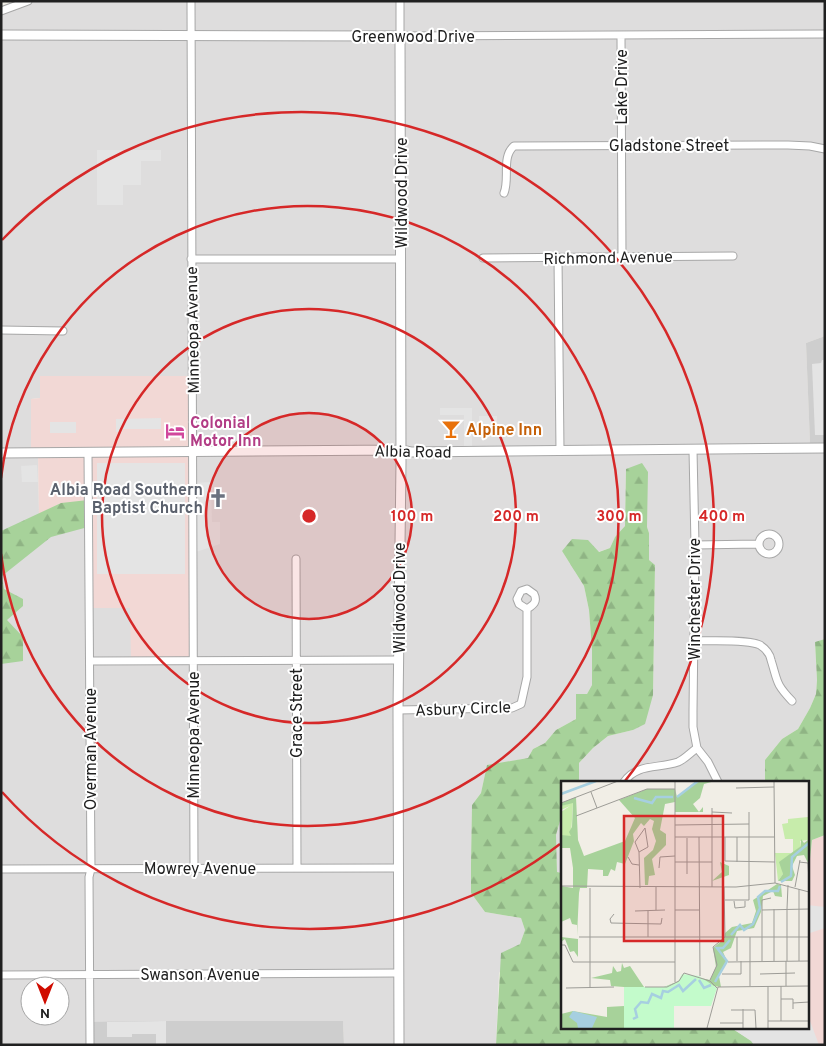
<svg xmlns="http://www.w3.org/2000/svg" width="826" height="1046" font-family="Overpass,sans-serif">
	<defs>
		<pattern id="forest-firs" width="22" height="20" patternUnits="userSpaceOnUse" patternTransform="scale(1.25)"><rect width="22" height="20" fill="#a7d29a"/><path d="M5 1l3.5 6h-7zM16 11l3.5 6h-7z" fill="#8fb484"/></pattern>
	</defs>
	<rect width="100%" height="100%" fill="#f1eee6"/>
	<path fill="#dedddd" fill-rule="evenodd" d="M28 1H825V336L806 343 810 443 804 448H825V639L815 643 817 680 816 694 810 708 798 729 782 739 765 760V782H579V763L593 748 608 736 633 730 653 695 655 566 649 560V533L626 469 625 526 615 537 610 548 598 552 562 551 584 586 589 610 592 650V685L587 694H576V719L556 730 545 743 533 749 528 758 487 766 481 793 472 805 471 893 485 912 521 918 525 930 520 944 499 973 496 1045H344L343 1021 107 1022 90 1045H1V11ZM40 376 193 659 130 608 88 500 39 514 38 453 31 399 40 398ZM30 986H60V1016H30Z
		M562 814V873L557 872 556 853V835Z"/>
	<path fill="#f2d8d5" d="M40 376H193V659L131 660 130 608H89L90 530 61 503 39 514 38 453H31V399L40 398Z
		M825 835V1045H754L751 1041 733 1029 734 1027H807V887L812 840Z"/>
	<path fill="#cecece" d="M825 336V443H810L806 343Z
		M144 1021H343L344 1045H90V1022Z"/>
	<path fill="url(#forest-firs)" d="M642 463 648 472 647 527 649 533V560L655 565 653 695 645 724 633 730 608 736 593 748 579 763V782H562V814L556 835 557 872 562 873V1027H734L733 1029 752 1041 754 1045H496L501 953 520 944 525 930 521 918 485 912 471 893V863L472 805 481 793 487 765 528 758 533 749 545 743 556 730 576 719V694H587L592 685V650L589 610 584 586 562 551 572 539 588 540 599 552 610 548 615 537 625 526 626 469Z
		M88 500V527L51 537 2 576 4 589 23 599V606L7 620 23 637V661L1 664V531L61 503Z
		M825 639V835L812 840 807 887V782H765V760L782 739 798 729 810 708 816 694 817 680 815 642Z"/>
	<path fill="#e4e4e4" d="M97 150H161V161H141V185H123V205H97Z
		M822 360H825V435H815L812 364 821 363Z
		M440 408H472V446H464V415H440Z
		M479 416H497V432H479Z
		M161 418V429H121V432H116V419Z
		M50 422H76V433H50Z
		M97 463H185V574H97Z
		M37 465 38 482H22L21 466Z
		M211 482 212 522H220V544L193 553V483Z
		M807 905 825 907V928L807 934Z
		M807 1013 819 1045H754L751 1041 733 1029 734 1027H807Z
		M166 1021V1045H156V1034H132V1037H107V1022Z"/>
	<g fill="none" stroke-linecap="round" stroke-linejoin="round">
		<g stroke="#a7a7a7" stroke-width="9">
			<path id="minor" d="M191 1 194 868
				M400 1V36L825 34
				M1 11 28 1
				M621 36 622 258
				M504 193C510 179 501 157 514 146L788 145 810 146 825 149
				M483 258 733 256
				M558 258 560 451
				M191 259H401
				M1 330 63 331
				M693 450 695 545 693 711V727L697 748
				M88 453 91 869 89 877 90 1045
				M759 544a10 10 0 1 1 20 0a10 10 0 1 1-20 0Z
				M695 545 758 544
				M296 559 297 868
				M527 589 534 594C538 602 533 605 527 609L519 604 517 599 521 591Z
				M694 641C709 641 747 639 760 645 766 649 770 654 771 660 778 682 775 683 792 701
				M90 661 399 660
				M398 710 512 708 521 704 527 677V609
				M624 782C637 763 658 769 678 762 685 759 691 752 697 748L708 762 718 782
				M1 869 399 868
				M1 975 399 973"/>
		</g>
		<g stroke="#a7a7a7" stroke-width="11">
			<path id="tertiary" d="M1 35 400 36 401 462 398 710 399 1045
				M1 453 401 450 411 452 825 448"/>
		</g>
		<use href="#minor" stroke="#fff" stroke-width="7"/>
		<use href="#tertiary" stroke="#fff" stroke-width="9"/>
	</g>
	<circle cx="309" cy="516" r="103" fill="#d62828" fill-opacity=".12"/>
	<g fill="none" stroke="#d62828" stroke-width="2.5">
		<circle cx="309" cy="516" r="103"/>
		<circle cx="309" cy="516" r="207"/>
		<path d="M1 478A310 310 0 1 1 1 554"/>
		<path d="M560 844A413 413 0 0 1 2 792M2 240A413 413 0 0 1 625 781"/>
	</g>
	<defs>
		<g id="bar-bare" transform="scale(1.5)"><path d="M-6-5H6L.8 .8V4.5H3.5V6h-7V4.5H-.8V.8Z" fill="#e8710a" stroke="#fff" stroke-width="2.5" paint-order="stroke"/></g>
		<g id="hotel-bare" transform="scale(1.5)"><path d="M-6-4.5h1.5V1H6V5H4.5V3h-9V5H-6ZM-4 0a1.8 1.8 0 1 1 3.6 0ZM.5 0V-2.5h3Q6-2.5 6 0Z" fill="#d1479c" stroke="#fff" stroke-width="2.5" paint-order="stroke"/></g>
		<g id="church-bare" transform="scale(1.5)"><path d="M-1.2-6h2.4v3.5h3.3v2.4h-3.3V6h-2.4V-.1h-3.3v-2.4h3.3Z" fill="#6b7280" stroke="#fff" stroke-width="2.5" paint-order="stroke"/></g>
	</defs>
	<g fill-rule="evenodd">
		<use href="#bar-bare" x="451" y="429"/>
		<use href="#hotel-bare" x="175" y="431"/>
		<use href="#church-bare" x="218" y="498"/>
	</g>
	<g text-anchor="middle" stroke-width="4" stroke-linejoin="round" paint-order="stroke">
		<g font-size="16" fill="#202020" stroke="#fff">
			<text x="413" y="42">Greenwood Drive</text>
			<text transform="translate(621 87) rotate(-90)" y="6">Lake Drive</text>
			<text x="669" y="151">Gladstone Street</text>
			<text transform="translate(401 193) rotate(-90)" y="6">Wildwood Drive</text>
			<text transform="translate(608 257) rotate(-1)" y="6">Richmond Avenue</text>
			<text transform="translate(192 330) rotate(-91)" y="6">Minneopa Avenue</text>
			<text transform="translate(413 451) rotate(1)" y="6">Albia Road</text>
			<text transform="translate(399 598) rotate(-90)" y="6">Wildwood Drive</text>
			<text transform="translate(694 599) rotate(-90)" y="6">Winchester Drive</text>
			<text transform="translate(463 708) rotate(-2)" y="6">Asbury Circle</text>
			<text transform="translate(296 713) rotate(-90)" y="6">Grace Street</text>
			<text transform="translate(193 735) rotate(-90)" y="6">Minneopa Avenue</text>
			<text transform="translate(90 749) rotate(-90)" y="6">Overman Avenue</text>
			<text x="200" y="874">Mowrey Avenue</text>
			<text x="200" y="980">Swanson Avenue</text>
		</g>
		<g font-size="16" font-weight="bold" fill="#b23c85" stroke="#fff" text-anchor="start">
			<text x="190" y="428">Colonial<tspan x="190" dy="18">Motor Inn</tspan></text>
		</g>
		<g font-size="16" font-weight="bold" fill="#c56008" stroke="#fff" text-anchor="start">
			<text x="466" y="435">Alpine Inn</text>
		</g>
		<g font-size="16" font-weight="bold" fill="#5b616d" stroke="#fff" text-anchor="end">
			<text x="203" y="495">Albia Road Southern<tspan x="203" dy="18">Baptist Church</tspan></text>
		</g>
	</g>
	<g transform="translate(561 781)">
		<rect width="248" height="248" fill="#f1eee6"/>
		<path d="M12 21 10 55 1 56 0 31 9 25 0 29V25ZM247 36V59L239 60 240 65 232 72V58H224L221 43 227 42V38ZM214 72H230L221 85 222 93 217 100Z" fill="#c7ecab"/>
		<path d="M135 0H154L143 3 139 17 132 23 138 31 142 26V31H114V21L104 23 99 49 105 53V64L91 78 94 94 88 95 87 104H84L83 77 92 69 95 60 91 48 93 40 89 38 83 45 80 42 72 53 73 60 64 83 56 81 54 90 50 88 47 95H42V89L27 88 26 107H19L18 112 16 155V144L11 143 9 137 0 141V105L12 107V87L9 67H0V54L10 55 8 51 11 46 12 22 0 25V22L15 16 17 59 23 75 64 60 74 37 58 19 86 8H114L116 16ZM240 58 243 62 247 59V82L243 74 236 75 231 85 234 94 231 100H217L222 93 218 81 240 65ZM159 81 168 85V94L151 100 161 91ZM216 103 220 104 221 116 214 115 212 110 202 115 200 131 193 147 176 150 170 167 162 171 166 180 158 195 160 206 134 203 88 247H0V233L12 230 46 236V226L63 225V206L50 205 49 199 30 197 51 192 52 185 56 191 60 190 61 182 63 187 69 185 83 206H103L130 195 149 199 155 186 152 167 163 158 164 152 171 146 191 142 195 130 192 119ZM0 156 17 158V176L13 170 9 171 4 158 0 161Z" fill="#a7d29a"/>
		<path d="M121 193 138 195 156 207 150 225H113V247H63V206H103L117 201Z" fill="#c3fbcb"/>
		<path d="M12 230 36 236 31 247H17L16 242 8 236Z" fill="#a6cfe0"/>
		<path fill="none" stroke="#a6cfe0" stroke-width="2.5" d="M0 13 35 0M116 16 137 0M73 17 91 22 95 16H112M220 101 230 95 231 76 248 62M170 154 179 144 183 149 192 143 199 127 197 116 204 110H217L219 105M138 199 143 207 150 204M154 201 166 180 156 167H162L169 159M72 238 76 236 74 228 80 221 87 222 91 213 100 217 102 210 107 211 118 204 122 210 135 198"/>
		<path fill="none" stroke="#9d9c97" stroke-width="1" d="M114 0V201M213 0 214 102 248 111M175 7 213 6M30 11 36 27M0 22 57 0M151 27V106M151 31 171 32M15 35 86 8H114M114 44 188 43M84 47 87 66 78 71 74 61ZM114 56H214M138 56 139 195M164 56V80L214 81M126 57V93M78 71 79 107M67 76 71 83 78 84M114 81H151M176 81V56M238 81 247 82 248 101M98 87 99 76 114 75M0 105 175 106 214 102M95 106V129M234 106 239 79M29 107V206M164 119H188V31M173 120 174 127 184 126V120M226 128V180M226 128 227 104M114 129H139M201 129 248 128M74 130 104 129M87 130V156M53 133 49 138 50 142 100 143 101 137M18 156H248M176 156V180M189 156V205M0 164H4L12 181M201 180V119L210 117M213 180V128M225 180V205M238 180V108M12 181H114M167 181 248 180M161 193H180V180M199 193 234 192M149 199 156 184 152 166 164 156 163 106M207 205V247M220 205V240M84 206H106L118 200 123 192 149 200 156 207M5 207 53 206M220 218H232V228M232 222 248 221M170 229H194L195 247M207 240H248M159 242H182M146 247 157 206 248 205M182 247V228"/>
		<path fill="#d62828" fill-opacity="0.15" stroke="#d62828" stroke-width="2.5" d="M63 35H162V160H63Z"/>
		<rect width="248" height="248" fill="none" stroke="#202020" stroke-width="2.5"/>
	</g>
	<circle cx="309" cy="516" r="8" fill="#d62828" stroke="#fff" stroke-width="2.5"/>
	<g font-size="15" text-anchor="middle" font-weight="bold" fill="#d62828" stroke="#fff" stroke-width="4" stroke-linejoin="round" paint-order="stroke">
		<text x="412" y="521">100 m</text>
		<text x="516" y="521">200 m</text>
		<text x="619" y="521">300 m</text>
		<text x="722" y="521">400 m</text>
	</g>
	<rect width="826" height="1046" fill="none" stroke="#202020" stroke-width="5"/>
	<g transform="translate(45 1001) rotate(180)"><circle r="24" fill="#ffffff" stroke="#a6a6a6"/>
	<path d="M0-4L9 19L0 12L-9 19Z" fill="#d00c00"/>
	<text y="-8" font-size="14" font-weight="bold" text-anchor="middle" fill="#202020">N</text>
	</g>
</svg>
